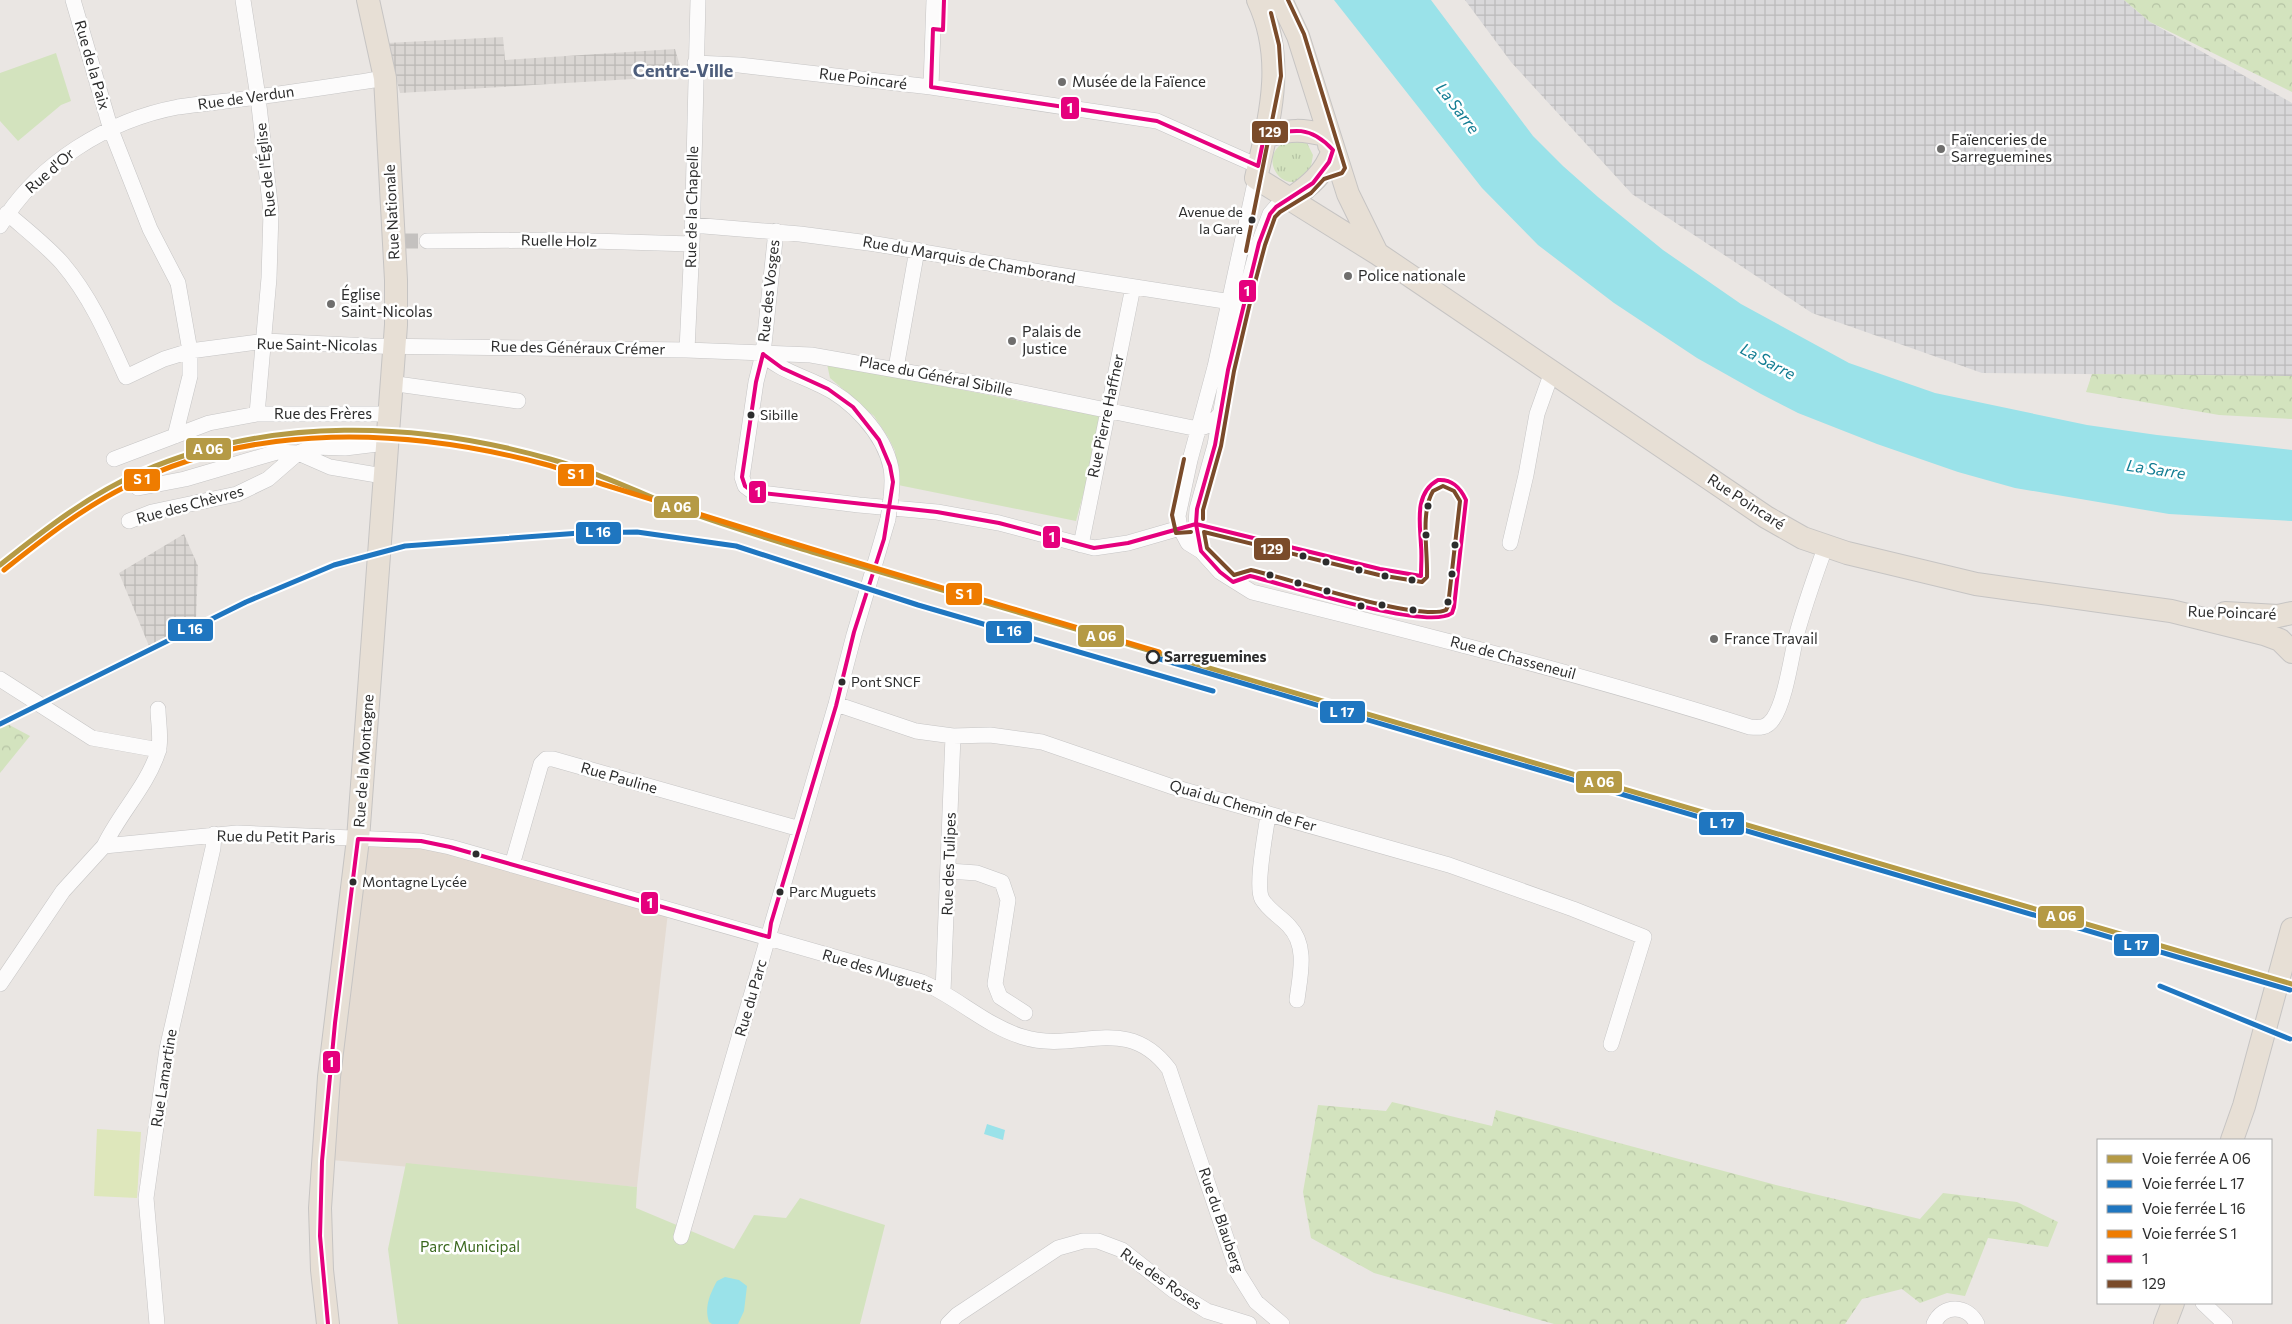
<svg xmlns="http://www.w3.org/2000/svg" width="2292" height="1324" font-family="Commissioner,sans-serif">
	<defs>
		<pattern id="industrial-grid" width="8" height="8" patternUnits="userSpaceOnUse" patternTransform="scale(1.25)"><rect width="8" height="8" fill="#d9d8da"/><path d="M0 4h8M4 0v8" fill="none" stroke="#bbbabb"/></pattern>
		<pattern id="grass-tufts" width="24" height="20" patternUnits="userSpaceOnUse" patternTransform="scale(1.25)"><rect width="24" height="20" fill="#d3e3be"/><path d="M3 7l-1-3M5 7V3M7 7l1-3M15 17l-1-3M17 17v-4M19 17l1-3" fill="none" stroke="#b5c3a4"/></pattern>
		<pattern id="forest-crowns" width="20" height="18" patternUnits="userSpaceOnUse" patternTransform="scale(1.25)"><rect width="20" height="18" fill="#d3e3be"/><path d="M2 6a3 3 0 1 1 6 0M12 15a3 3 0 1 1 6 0" fill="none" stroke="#b5c3a4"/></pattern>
		<pattern id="plaza-grid" width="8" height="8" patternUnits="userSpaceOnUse" patternTransform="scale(1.25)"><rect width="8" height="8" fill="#dad6d3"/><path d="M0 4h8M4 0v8" fill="none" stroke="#bbb8b5"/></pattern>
	</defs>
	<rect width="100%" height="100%" fill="#eae6e3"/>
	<path fill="url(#industrial-grid)" d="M1465 0H2124L2150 22 2292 103V376L1982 373 1812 313 1632 194 1511 62Z"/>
	<path fill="#e4dbd2" d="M365 845 422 847 668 912 637 1187 331 1160Z"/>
	<path fill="url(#grass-tufts)" d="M1288 140 1307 143 1313 155 1310 172C1306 175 1302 180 1297 181 1279 188 1257 155 1288 140Z"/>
	<path fill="url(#forest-crowns)" d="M2124 0H2292V92L2150 22Z
		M2092 374 2292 376V419L2219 415 2086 392Z
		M0 720 30 736 0 773Z
		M1392 1102 1492 1126 1496 1110 1776 1185 1920 1219 1943 1193 2017 1202 2058 1222 2048 1247 1988 1238 1965 1296 1947 1293 1920 1303 1902 1289 1862 1299 1845 1324H1554L1374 1273 1311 1238 1303 1192 1318 1105 1386 1111Z"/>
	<path fill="#d3e3be" d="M56 53 71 101 61 105 18 141 0 121V73Z
		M827 364 1104 417 1076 521 898 485 895 451 888 437 874 416 830 378Z
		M406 1163 637 1187 636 1208 734 1249 754 1215 786 1218 800 1198 885 1225 860 1324H398L388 1249Z"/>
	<path fill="#dee7bb" d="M97 1129 141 1132 137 1198 94 1196Z"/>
	<path fill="url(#plaza-grid)" d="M503 37 505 60 675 49 683 76 400 93 387 43Z
		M184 534 198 566 196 620 149 646 119 573Z"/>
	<path fill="#9ae2e9" d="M1334 0H1431L1533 136 1563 166 1598 197 1663 250 1741 304 1849 363 1935 393 2087 425 2157 435 2292 450V521L2169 514 2015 488 1958 472 1877 444 1798 413 1761 394 1697 358 1614 303 1538 245 1482 188Z
		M987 1124 1005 1130 1003 1140 984 1134Z
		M725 1277 739 1280 747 1286 744 1311 738 1324H712L709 1322C704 1307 710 1294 717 1281Z"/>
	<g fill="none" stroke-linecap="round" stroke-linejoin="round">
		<path stroke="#c4c1bf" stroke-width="15" stroke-dasharray="15 8" stroke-linecap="butt" d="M403 241H427"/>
		<g stroke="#c6c5c5" stroke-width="16">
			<path id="minor" d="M73 0 111 130 150 229 178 283 190 351V376L175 436
				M243 0 258 97 271 212 269 278 257 414
				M695 63 739 65 931 87 1157 121 1258 166
				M931 87 934 0
				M1256 178 1215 367 1190 460 1178 516 1180 528 1188 543 1201 551 1220 572 1252 592C1419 633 1585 675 1750 727 1760 728 1767 728 1773 719 1785 702 1791 659 1796 637 1804 606 1815 576 1826 545
				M7 213C25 229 46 245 62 263 91 297 108 337 126 377L164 359 190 351 265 341 370 346 687 350 811 355 1004 389 1198 429 1210 425 1219 415
				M692 225 800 234 876 244 1058 275 1244 304
				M0 226C37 164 108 120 178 107 205 103 231 101 258 97 300 91 343 85 385 78
				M776 231 763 354 756 382 742 477 745 486 753 492 859 505 937 512 999 523 1094 548 1128 543 1180 528
				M427 241 558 240 692 244
				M687 350 692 244 698 0
				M763 354C779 370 800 375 820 385 851 399 884 433 891 468 893 478 892 488 891 498
				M896 368 917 250
				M390 383 518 401
				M114 459 209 423 257 414H388
				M138 488 185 479 277 452 298 453 330 467 383 476
				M129 521 152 512 237 494 268 479 298 453 313 447 345 448 386 443
				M1510 543 1526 475 1537 414 1552 372
				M1081 545 1133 287
				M1201 551 1196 524 1197 509 1215 445 1228 370 1247 288 1259 243 1270 214 1276 207 1290 199
				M0 679 92 738 159 750
				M836 704 916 731 953 736 990 735 1042 742 1170 786 1449 865 1573 909 1644 937 1611 1044
				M1268 815C1266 831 1255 886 1262 899 1268 910 1281 917 1289 926 1308 946 1300 975 1297 1000
				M104 846C119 814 147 786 158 752 162 740 158 722 158 709
				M512 865 541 764 546 759H553L800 829
				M949 871 977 873 1002 882 1008 900 995 984 1000 997 1025 1013
				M0 984 63 891 104 846 237 833 421 841 450 847 922 982C957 997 986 1026 1023 1037 1078 1054 1126 1012 1169 1069L1238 1273 1256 1302 1282 1324
				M943 992 953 736
				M681 1237 836 704 854 635 888 519
				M2203 1303 2225 1324
				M157 1324 146 1198 167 1049 213 848 214 834
				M948 1324 957 1315 1058 1248 1083 1241H1098L1122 1250 1173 1290 1207 1311 1249 1324
				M1934 1324C1943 1303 1968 1305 1977 1324"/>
		</g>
		<g stroke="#c6c4c3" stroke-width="24">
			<path id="primary" d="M1258 0C1286 60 1270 116 1256 178L1378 254 1766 517 1803 538 1847 553 1976 584 2171 611 2264 634 2280 640 2292 652
				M1281 0 1298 36 1348 194 1377 253
				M1264 137C1293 129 1300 129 1329 136
				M1290 199C1310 186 1325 173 1333 150L1329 145
				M2225 613 2278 616 2292 613
				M2232 1140 2244 1106 2292 929
				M328 1324 322 1270 320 1208 329 1077 358 839 396 325V280L385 78 368 0
				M2165 1324 2173 1303"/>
		</g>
		<use href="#minor" stroke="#fcfbfb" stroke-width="15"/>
		<use href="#primary" stroke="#e7dfd5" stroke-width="22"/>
		<g stroke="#c6c5c5" stroke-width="16" stroke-linecap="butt">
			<path id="minor-bridge" d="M888 519 891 498"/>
		</g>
		<use href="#minor-bridge" stroke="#fcfbfb" stroke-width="15"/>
		<g stroke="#fff" stroke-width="8">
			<path id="bus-1" d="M944 0 943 30 933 29 931 87 1157 121 1258 166 1264 137C1294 129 1310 125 1333 150L1329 162 1313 183 1276 207 1270 214 1259 243 1228 370 1215 445 1197 509 1196 524
				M763 354 756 382 742 477 745 486 753 492 937 512 999 523 1094 548 1128 543 1196 524
				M1438 480C1452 479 1460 487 1466 500L1454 607 1452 613C1428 632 1284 584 1250 576L1233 582 1220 572 1201 551 1196 524 1380 569 1421 576C1421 566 1422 555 1421 545 1420 523 1414 493 1438 480Z
				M328 1324 320 1236 322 1161 335 1023 358 839 421 841 450 847 769 937 771 923 836 706 854 632 884 539 893 482 890 466 879 440 853 407 828 389 782 368 763 354"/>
		</g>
		<g stroke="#fff" stroke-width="8">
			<path id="bus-2" d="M1246 251 1281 76 1279 45 1271 13
				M1184 459 1172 515 1176 533 1191 532
				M1443 486 1454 491 1460 501 1448 606 1446 610C1419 622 1287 578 1251 570L1234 575 1207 548 1204 532 1379 575 1422 582 1427 577C1428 551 1420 513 1433 491Z
				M1203 519V510L1221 446 1234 371 1253 290 1265 245 1275 217 1280 212 1311 193 1324 179 1342 173 1345 168 1304 34 1288 0"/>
		</g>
		<use href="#bus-1" stroke="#e5007d" stroke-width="4"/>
		<use href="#bus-2" stroke="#7a4b2a" stroke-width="4"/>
		<g stroke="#fff" stroke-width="9">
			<path id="rail-1" d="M0 565C44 530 90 494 141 472 270 416 417 421 550 459 597 472 642 494 688 512 729 527 770 539 812 552L2292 984"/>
		</g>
		<g stroke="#fff" stroke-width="9">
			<path id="rail-2" d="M1153 657 2290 990
				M2160 986 2290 1039"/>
		</g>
		<g stroke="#fff" stroke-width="9">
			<path id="rail-3" d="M0 724 246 602 334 565 405 546 580 533 637 532 736 546 918 605 1213 691"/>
		</g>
		<g stroke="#fff" stroke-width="9">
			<path id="rail-4" d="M4 570C42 540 81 509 125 487 253 421 408 428 544 464 564 469 583 478 602 484 655 500 707 517 760 533 892 574 1026 612 1159 652"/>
		</g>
		<use href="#rail-1" stroke="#b59a45" stroke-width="5"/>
		<use href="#rail-2" stroke="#1f76c0" stroke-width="5"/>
		<use href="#rail-3" stroke="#1f76c0" stroke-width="5"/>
		<use href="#rail-4" stroke="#ef7c00" stroke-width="5"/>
	</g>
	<g fill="#6f6e6d" stroke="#fff" stroke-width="2">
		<circle cx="1062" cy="82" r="5"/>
		<circle cx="1941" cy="149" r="5"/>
		<circle cx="1348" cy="276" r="5"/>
		<circle cx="331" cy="304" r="5"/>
		<circle cx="1012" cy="341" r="5"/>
		<circle cx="1714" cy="639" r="5"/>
	</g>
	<g fill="#2d2d2d" stroke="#fff" stroke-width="2">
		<circle cx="1252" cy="220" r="4.5"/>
		<circle cx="751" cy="415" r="4.5"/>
		<circle cx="1428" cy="506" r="4.5"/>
		<circle cx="1426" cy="535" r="4.5"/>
		<circle cx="1455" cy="545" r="4.5"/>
		<circle cx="1303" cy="556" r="4.5"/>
		<circle cx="1326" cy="562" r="4.5"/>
		<circle cx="1359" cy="570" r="4.5"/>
		<circle cx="1452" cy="574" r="4.5"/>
		<circle cx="1270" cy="575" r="4.5"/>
		<circle cx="1385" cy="576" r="4.5"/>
		<circle cx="1412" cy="580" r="4.5"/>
		<circle cx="1298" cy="583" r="4.5"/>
		<circle cx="1327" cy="591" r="4.5"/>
		<circle cx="1448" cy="602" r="4.5"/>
		<circle cx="1382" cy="605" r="4.5"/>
		<circle cx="1361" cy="606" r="4.5"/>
		<circle cx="1413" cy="610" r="4.5"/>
		<circle cx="842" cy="682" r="4.5"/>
		<circle cx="476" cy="854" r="4.5"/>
		<circle cx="353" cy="882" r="4.5"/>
		<circle cx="780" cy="892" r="4.5"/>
	</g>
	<circle fill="#fff" stroke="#2d2d2d" stroke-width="2.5" cx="1153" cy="657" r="6"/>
	<g text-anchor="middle" stroke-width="5" stroke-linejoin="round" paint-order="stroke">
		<g font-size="14" fill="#2d2d2d" stroke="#fff" text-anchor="start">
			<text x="1243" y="217" text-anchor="end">Avenue de<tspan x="1243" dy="17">la Gare</tspan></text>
			<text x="760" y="420">Sibille</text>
			<text x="851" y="687">Pont SNCF</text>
			<text x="362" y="887">Montagne Lycée</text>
			<text x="789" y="897">Parc Muguets</text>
		</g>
		<g font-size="15" fill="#2d2d2d" stroke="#fff">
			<text transform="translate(92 65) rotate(74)" y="5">Rue de la Paix</text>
			<text transform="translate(863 79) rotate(7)" y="5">Rue Poincaré</text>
			<text transform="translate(246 98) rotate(-8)" y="5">Rue de Verdun</text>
			<text transform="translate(266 170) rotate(-96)" y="5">Rue de l'Église</text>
			<text transform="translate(50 171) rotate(-41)" y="5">Rue d'Or</text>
			<text transform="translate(692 207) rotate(-89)" y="5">Rue de la Chapelle</text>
			<text transform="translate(392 212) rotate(-93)" y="5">Rue Nationale</text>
			<text transform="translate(559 241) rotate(1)" y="5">Ruelle Holz</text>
			<text transform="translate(969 260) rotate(10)" y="5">Rue du Marquis de Chamborand</text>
			<text transform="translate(769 291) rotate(-84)" y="5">Rue des Vosges</text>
			<text transform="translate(317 345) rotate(1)" y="5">Rue Saint-Nicolas</text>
			<text transform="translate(578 348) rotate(1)" y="5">Rue des Généraux Crémer</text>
			<text transform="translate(936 376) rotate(11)" y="5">Place du Général Sibille</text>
			<text x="323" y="419">Rue des Frères</text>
			<text transform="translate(1106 416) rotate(-78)" y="5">Rue Pierre Haffner</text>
			<text transform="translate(1746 502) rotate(33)" y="5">Rue Poincaré</text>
			<text transform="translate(190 505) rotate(-15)" y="5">Rue des Chèvres</text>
			<text transform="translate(2232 613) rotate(2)" y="5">Rue Poincaré</text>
			<text transform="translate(1513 658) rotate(15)" y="5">Rue de Chasseneuil</text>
			<text transform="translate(364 761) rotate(-86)" y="5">Rue de la Montagne</text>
			<text transform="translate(619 778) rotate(16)" y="5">Rue Pauline</text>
			<text transform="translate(1243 806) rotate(16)" y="5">Quai du Chemin de Fer</text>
			<text transform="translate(276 837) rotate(1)" y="5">Rue du Petit Paris</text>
			<text transform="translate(949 864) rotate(-88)" y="5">Rue des Tulipes</text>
			<text transform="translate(878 971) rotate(17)" y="5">Rue des Muguets</text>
			<text transform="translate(751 998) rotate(-74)" y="5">Rue du Parc</text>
			<text transform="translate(164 1078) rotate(-81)" y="5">Rue Lamartine</text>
			<text transform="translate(1221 1220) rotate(71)" y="5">Rue du Blauberg</text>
			<text transform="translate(1161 1279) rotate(35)" y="5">Rue des Roses</text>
		</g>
		<g font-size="15" fill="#2d2d2d" stroke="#fff" text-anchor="start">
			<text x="1072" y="87">Musée de la Faïence</text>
			<text x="1951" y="145">Faïenceries de<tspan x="1951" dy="17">Sarreguemines</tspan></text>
			<text x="1358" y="281">Police nationale</text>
			<text x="341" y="300">Église<tspan x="341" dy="17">Saint-Nicolas</tspan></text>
			<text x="1022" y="337">Palais de<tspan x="1022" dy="17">Justice</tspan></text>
			<text x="1724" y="644">France Travail</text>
		</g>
		<g font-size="15" font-weight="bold" fill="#2d2d2d" stroke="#fff" text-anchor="start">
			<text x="1164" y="662">Sarreguemines</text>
		</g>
		<g font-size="15" fill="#3a681e" stroke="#fff">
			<text x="470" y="1252">Parc Municipal</text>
		</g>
		<g font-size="16" font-style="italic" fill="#137d93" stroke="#fff">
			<text transform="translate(1458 108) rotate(52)" y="6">La Sarre</text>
			<text transform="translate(1768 361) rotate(28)" y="6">La Sarre</text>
			<text transform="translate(2156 469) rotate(8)" y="6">La Sarre</text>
		</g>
		<g font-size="18" font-weight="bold" fill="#4e5e7c" stroke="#fff">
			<text x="683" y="77">Centre-Ville</text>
		</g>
	</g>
	<g stroke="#fff" stroke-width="2">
		<rect x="1060" y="96" width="20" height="24" rx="5" fill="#e5007d"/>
		<rect x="1251" y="120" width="38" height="24" rx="5" fill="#7a4b2a"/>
		<rect x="1238" y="279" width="19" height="24" rx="5" fill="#e5007d"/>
		<rect x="185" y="437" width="47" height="24" rx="5" fill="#b59a45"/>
		<rect x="557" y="463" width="38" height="24" rx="5" fill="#ef7c00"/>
		<rect x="123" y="468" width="38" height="24" rx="5" fill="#ef7c00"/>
		<rect x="748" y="480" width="19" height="24" rx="5" fill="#e5007d"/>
		<rect x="653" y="495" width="47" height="24" rx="5" fill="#b59a45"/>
		<rect x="575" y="521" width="47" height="24" rx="5" fill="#1f76c0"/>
		<rect x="1042" y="525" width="19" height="24" rx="5" fill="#e5007d"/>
		<rect x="1253" y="537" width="38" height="24" rx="5" fill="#7a4b2a"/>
		<rect x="945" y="582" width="38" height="24" rx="5" fill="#ef7c00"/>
		<rect x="167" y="618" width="47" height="24" rx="5" fill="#1f76c0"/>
		<rect x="985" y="620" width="48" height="24" rx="5" fill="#1f76c0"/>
		<rect x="1077" y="624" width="48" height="24" rx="5" fill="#b59a45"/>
		<rect x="1319" y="700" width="47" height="24" rx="5" fill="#1f76c0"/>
		<rect x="1575" y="770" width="48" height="24" rx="5" fill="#b59a45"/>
		<rect x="1698" y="811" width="47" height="25" rx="5" fill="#1f76c0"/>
		<rect x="640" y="891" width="19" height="24" rx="5" fill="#e5007d"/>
		<rect x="2037" y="905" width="48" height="24" rx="5" fill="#b59a45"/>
		<rect x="2113" y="933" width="47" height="24" rx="5" fill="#1f76c0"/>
		<rect x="322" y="1050" width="19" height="24" rx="5" fill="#e5007d"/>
	</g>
	<g font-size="14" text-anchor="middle" font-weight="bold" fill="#fff">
		<text x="1070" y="113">1</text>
		<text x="1270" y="137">129</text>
		<text x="1247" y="296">1</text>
		<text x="208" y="454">A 06</text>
		<text x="576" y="479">S 1</text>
		<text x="142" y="484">S 1</text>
		<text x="758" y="497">1</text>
		<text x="676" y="512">A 06</text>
		<text x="598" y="537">L 16</text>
		<text x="1052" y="542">1</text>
		<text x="1272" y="554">129</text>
		<text x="964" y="599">S 1</text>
		<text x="190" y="634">L 16</text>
		<text x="1009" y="636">L 16</text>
		<text x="1101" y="641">A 06</text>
		<text x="1342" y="717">L 17</text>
		<text x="1599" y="787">A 06</text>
		<text x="1722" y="828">L 17</text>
		<text x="650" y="908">1</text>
		<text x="2061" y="921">A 06</text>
		<text x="2136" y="950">L 17</text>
		<text x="331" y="1067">1</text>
	</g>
	<rect x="2097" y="1139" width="175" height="165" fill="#ffffff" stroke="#ababab"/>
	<rect x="2107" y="1155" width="25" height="8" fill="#b59a45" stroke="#ababab"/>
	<text x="2142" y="1164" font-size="15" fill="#2d2d2d">Voie ferrée A 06</text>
	<rect x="2107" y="1180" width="25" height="8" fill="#1f76c0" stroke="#ababab"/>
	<text x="2142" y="1189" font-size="15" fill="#2d2d2d">Voie ferrée L 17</text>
	<rect x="2107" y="1205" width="25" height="8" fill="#1f76c0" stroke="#ababab"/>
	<text x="2142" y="1214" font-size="15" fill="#2d2d2d">Voie ferrée L 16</text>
	<rect x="2107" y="1230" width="25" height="8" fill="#ef7c00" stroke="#ababab"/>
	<text x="2142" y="1239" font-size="15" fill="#2d2d2d">Voie ferrée S 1</text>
	<rect x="2107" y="1255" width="25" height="8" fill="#e5007d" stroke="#ababab"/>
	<text x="2142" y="1264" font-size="15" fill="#2d2d2d">1</text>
	<rect x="2107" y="1280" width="25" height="8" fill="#7a4b2a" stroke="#ababab"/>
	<text x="2142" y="1289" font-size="15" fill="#2d2d2d">129</text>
</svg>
